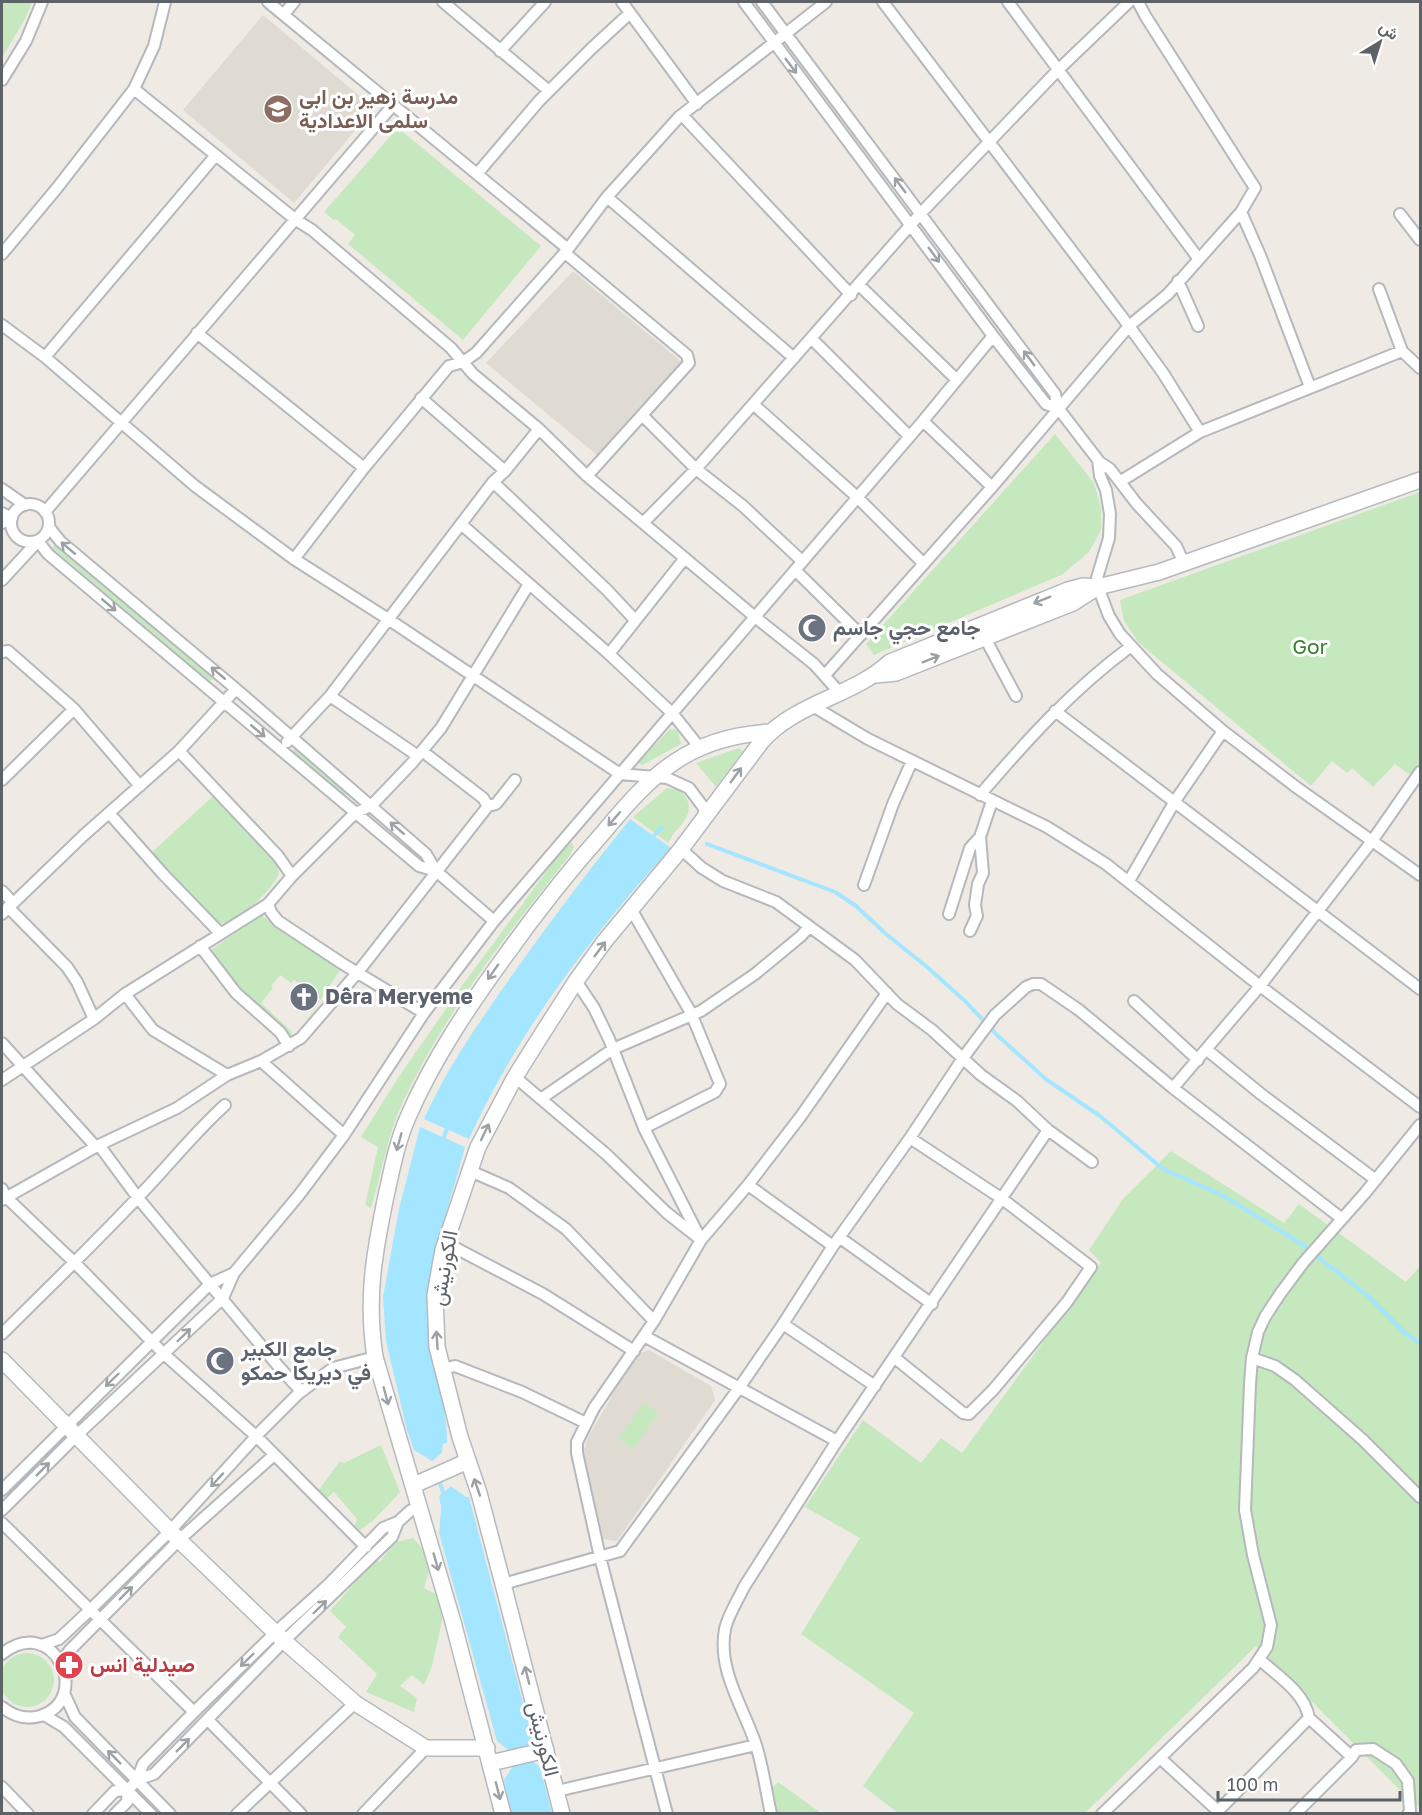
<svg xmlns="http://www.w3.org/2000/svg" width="1422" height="1815" font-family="'Golos Text',Vazirmatn,sans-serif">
	<rect width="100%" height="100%" fill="#efebe4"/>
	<path fill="#e0dbd2" d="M263 15 374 108 294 203 183 110Z
		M573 271 683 363 646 405 643 403 597 455 486 363Z
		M649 1350 711 1386 715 1400 617 1541 602 1539 584 1462V1450L587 1439 636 1354Z"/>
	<path fill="#c5e8bf" d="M2 2H32L26 17 2 58Z
		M394 132H403L541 246 463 340 348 244 355 235 336 219 334 220 324 212Z
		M1055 434 1094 483 1101 508V530L1089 552 1063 574 874 655 866 644Z
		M1420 492V767L1409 774 1395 764 1373 787 1352 768 1347 773 1332 761 1311 786 1139 643 1124 621 1120 600Z
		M55 545 213 678 210 681 52 548Z
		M674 729 678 731 681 744 642 765 638 763 669 730Z
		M739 748 743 751 716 787 696 763Z
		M295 749 348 793 345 796 293 752Z
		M667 788 680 790C696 806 688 818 676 831 672 834 671 839 668 843L633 817Z
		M213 796 275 860 279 874C269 893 239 923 217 924L149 855Z
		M572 843 574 847 570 855C510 930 443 1015 403 1102 387 1136 382 1172 371 1208L365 1205 378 1147 361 1137 398 1078 464 983 558 856 568 844Z
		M261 915 340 970 305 1024 320 999 294 980 291 983 280 975 271 986 273 988 261 1003 291 1031 292 1038 241 993 208 952Z
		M1171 1151 1284 1223 1299 1204 1406 1282 1420 1266V1808L1410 1800 1256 1646 1085 1813H898L863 1786 914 1713 801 1634 860 1538 805 1507 863 1420 921 1463 941 1438 962 1453 1101 1263 1089 1250 1123 1199Z
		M644 1402 659 1413 633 1449 618 1439Z
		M381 1445 400 1492 374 1520 360 1530 355 1526 357 1519 334 1492 327 1498 318 1491 340 1461 344 1463Z
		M413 1538C431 1559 433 1561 424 1588L438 1595 444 1612 432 1666 424 1685 412 1675 400 1686 417 1698 414 1712 366 1692 377 1674 338 1637 346 1627 330 1611 375 1560 380 1562 392 1546V1543Z
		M0 1680a27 27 0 1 1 54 0a27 27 0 1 1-54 0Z
		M778 1782 821 1813H776L771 1789Z"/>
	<path fill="#a4e5ff" d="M630 819 671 848C591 935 518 1032 469 1139L424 1119C444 1074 473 1031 501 991 542 932 585 875 630 819Z
		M420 1127 465 1147C451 1201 428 1260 428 1316 428 1359 448 1399 447 1443L443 1444 442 1453 432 1461 414 1450 407 1430 386 1341 383 1297 399 1209Z
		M451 1486 469 1497 532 1737 527 1750 513 1754 497 1741 439 1533 441 1508 439 1496Z
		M531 1760 540 1767 552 1813H511L504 1780 515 1763Z"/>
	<path fill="#efebe4" d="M451 1483 467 1492 469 1497H466L451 1486 439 1496 441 1508 439 1533 436 1526V1495Z"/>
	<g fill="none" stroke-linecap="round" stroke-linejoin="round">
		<path stroke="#a4e5ff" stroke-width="4" d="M652 838 662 827
			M707 844 835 892 856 906 886 934 927 967 965 1001 998 1036 1047 1080 1100 1116 1163 1169 1224 1196 1300 1243 1368 1296 1404 1332 1420 1343
			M442 1142 448 1126
			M438 1477 444 1495"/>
		<g stroke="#b5b8bc" stroke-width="14">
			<path id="street" d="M268 2 568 249
				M443 2 549 91
				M622 2 697 104
				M744 2 993 336 1046 404 1058 408
				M762 2 1055 394 1058 408 1098 460 1100 476 1106 490 1110 514 1109 538 1097 578 1098 587 1109 616 1120 634 1157 674 1223 731 1296 787 1420 875
				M883 2 1129 326 1163 373 1200 432
				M1008 2 1198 258
				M284 14 294 2
				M500 51 545 2
				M2 80 26 41 42 2
				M134 89 296 220 312 230 451 348 473 374 539 429 587 476 755 617 814 664 839 692
				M682 115 851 295
				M477 174 539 101 591 49 630 13
				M607 197 794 358
				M1241 212 1260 255 1310 387
				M1400 214 1420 240
				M565 253 687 355 689 363 587 476
				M2 254 57 188 134 89 154 46 165 2
				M1178 281 1198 326
				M859 285 957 380
				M1379 289 1402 351 1420 368
				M2 325 45 357 195 486 294 559 388 619 620 774 667 778 689 788 704 808 705 819
				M197 333 364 468
				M812 339 909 436
				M45 357 216 155
				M421 398 505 471
				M753 404 857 497 924 564
				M642 415 696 469 743 506 802 561
				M923 421 992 487
				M1098 461 1110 469 1137 504 1176 546 1184 563
				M1121 481 1200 432 1402 351
				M493 482 607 590 635 620
				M2 489 25 505
				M11 523a19 19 0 1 1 38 0a19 19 0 1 1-38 0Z
				M45 512 393 105
				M2 513 12 518 2 523
				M643 523 696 469 921 213 1058 70 1129 2
				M461 524 609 654 673 714 700 748
				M49 527 60 541 236 689 426 854 436 871 494 921
				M294 559 364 468 449 366 463 362 476 353 568 249 607 197 679 117 826 2
				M795 570 861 635
				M2 580 38 541 48 554 419 866 436 871
				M985 638 1016 696
				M2 652 8 651 74 709 140 786
				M609 654 685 558
				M825 675 992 487 1129 326 1168 294 1241 212 1255 188 1146 17 1138 2
				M330 696 418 756
				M811 705 868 739 1047 827 1106 864 1260 986 1420 1107
				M1055 711 1420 989
				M287 742 330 696 493 482 505 471 539 429
				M179 751 278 856 292 876
				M422 751 483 798 488 806
				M2 780 74 709
				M980 795C1027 740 1072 690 1130 647
				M109 813 163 874 220 933
				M681 849 702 868 723 881 776 902 855 960 897 1004 932 1030 981 1075 1017 1101 1048 1130 1092 1162
				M1129 881 1175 801 1223 731
				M864 885 893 804 912 761
				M2 891 13 903
				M268 904 271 912 278 921 343 964 424 1013
				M8 907 67 967 77 982 94 1019
				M631 909 691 1013 720 1084 715 1092 644 1128
				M2 914 84 835 179 751 236 689
				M949 914 970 848 980 837
				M970 931 977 916 975 905 978 884 983 873 980 837 992 801
				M200 946 236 993 280 1032 289 1046
				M576 981 594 1008 609 1039 644 1128 701 1240
				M125 994 153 1030 227 1075
				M1134 1001 1198 1060
				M2 1043 96 1147
				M1207 1050 1261 1094 1376 1180
				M261 1061 344 1135
				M515 1077 606 1154 667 1213 700 1239
				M2 1080 94 1019 125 994 268 904 292 876 355 813 371 806 412 763 441 728 529 584
				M1173 1088 1260 986 1372 841 1420 772
				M542 1098 613 1049 701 1011 755 974 801 936 809 927
				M99 1145 138 1198 279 1367 301 1391
				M468 1170 509 1188 566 1229 654 1321
				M748 1185 833 1246
				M2 1189 6 1197 75 1263 164 1354 257 1437 366 1547
				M2 1200 99 1145 177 1108 227 1075 261 1061 301 1038 358 972 488 806 496 804 515 780
				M839 1237 932 1304
				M446 1243 543 1294 634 1351
				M783 1324 875 1386
				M2 1334C48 1288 95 1243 140 1195 169 1165 194 1133 225 1105
				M644 1336 837 1441
				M895 1358 963 1413 969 1414 993 1390 1067 1302 1091 1267 1001 1198 910 1138
				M1252 1358 1275 1366 1295 1380 1363 1440 1420 1497
				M442 1369 455 1366 522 1392 586 1423
				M2 1490 210 1284 234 1273
				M2 1510 77 1435 223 1298 234 1273 299 1195 344 1135 424 1013 494 921 923 421 993 336
				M2 1523 194 1712
				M503 1584 620 1551 739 1388 783 1324 833 1246 910 1138 963 1058 995 1015 1026 987 1033 984H1041L1079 1010 1173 1088 1341 1218
				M42 1645 59 1639 91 1609 170 1531 261 1431 298 1394 333 1368 375 1357
				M2 1654C53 1612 94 1699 40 1716 26 1720 13 1716 2 1707
				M1260 1660C1278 1676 1305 1693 1309 1718L1352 1757 1356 1750 1373 1749 1396 1764 1408 1781 1410 1812 1408 1814
				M61 1662 70 1650 179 1540 274 1455
				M64 1693 75 1717 170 1814
				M44 1715 64 1727 151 1814
				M208 1720 301 1814
				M1160 1758 1218 1811
				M137 1780 154 1774 284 1641 392 1537 398 1522
				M2 1787 28 1814
				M557 1791 756 1745
				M93 1814 115 1791 128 1790
				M115 1814 127 1802 128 1790 137 1780 143 1764 194 1712 276 1632 328 1585 383 1528 398 1522 410 1511 420 1506
				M237 1814 355 1703
				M363 1814 426 1748
				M667 1814 600 1557 577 1453V1442L594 1408 654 1321 701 1240 748 1185 801 1116 887 993
				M771 1814C766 1791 763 1767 756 1745 744 1708 717 1670 725 1629 728 1615 738 1600 744 1587L837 1441 1048 1130
				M1102 1814 1253 1668 1267 1647 1271 1625 1253 1555 1245 1510 1250 1384 1252 1358 1258 1332 1265 1317 1280 1294 1303 1263 1365 1193 1420 1125
				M1215 1814 1309 1718
				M1295 1814 1352 1757"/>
		</g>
		<g stroke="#b5babf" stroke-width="18">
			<path id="secondary" d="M876 675 896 673 1073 603 1098 587
				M2 1360 179 1540 284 1641 355 1703 426 1748H487
				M414 1485 468 1461
				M491 1763 546 1750
				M503 1814 453 1622 375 1357C366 1298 374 1254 386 1196 392 1169 397 1142 408 1117 433 1059 469 1006 506 955 536 913 568 872 602 834 624 808 647 780 676 761 703 743 737 734 770 732
				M562 1814 503 1584 479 1493 460 1437 437 1347 435 1295 443 1250 478 1147 515 1077 542 1034 576 981 604 942 681 849 762 741C797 702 853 696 890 662L1068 590 1083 586 1098 587 1159 572 1420 480"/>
		</g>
		<use href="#street" stroke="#fff" stroke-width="10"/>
		<use href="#secondary" stroke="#fff" stroke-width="15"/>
	</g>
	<defs><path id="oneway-shaft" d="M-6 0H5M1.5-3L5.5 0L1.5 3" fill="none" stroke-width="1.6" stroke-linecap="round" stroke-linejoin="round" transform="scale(1.5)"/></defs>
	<g stroke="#9da1a3">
		<use href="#oneway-shaft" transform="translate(791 66) rotate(53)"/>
		<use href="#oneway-shaft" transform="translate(900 185) rotate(-127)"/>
		<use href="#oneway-shaft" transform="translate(934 255) rotate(54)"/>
		<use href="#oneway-shaft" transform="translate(1029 358) rotate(-126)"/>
		<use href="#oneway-shaft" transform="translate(68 548) rotate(-140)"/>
		<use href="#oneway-shaft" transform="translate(1042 600) rotate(158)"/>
		<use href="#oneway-shaft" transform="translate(109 605) rotate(40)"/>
		<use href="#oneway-shaft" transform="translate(931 659) rotate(-22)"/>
		<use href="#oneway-shaft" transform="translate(218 673) rotate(-140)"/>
		<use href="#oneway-shaft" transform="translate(258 731) rotate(40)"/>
		<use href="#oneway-shaft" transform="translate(736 775) rotate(-54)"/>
		<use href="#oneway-shaft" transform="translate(614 819) rotate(131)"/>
		<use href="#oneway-shaft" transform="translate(397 828) rotate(-139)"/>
		<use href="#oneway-shaft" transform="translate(600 949) rotate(-53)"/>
		<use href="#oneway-shaft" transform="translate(493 972) rotate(125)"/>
		<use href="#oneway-shaft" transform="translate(485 1132) rotate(-64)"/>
		<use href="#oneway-shaft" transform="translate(399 1142) rotate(106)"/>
		<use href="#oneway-shaft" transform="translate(184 1335) rotate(-44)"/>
		<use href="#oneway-shaft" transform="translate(437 1340) rotate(-94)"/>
		<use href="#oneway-shaft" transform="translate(112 1380) rotate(136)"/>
		<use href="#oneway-shaft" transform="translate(386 1396) rotate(75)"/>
		<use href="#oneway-shaft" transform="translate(43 1469) rotate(-45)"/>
		<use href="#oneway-shaft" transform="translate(217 1480) rotate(133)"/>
		<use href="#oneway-shaft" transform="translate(477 1487) rotate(-109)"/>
		<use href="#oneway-shaft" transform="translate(436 1562) rotate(74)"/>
		<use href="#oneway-shaft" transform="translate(126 1593) rotate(-45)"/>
		<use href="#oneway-shaft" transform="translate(320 1607) rotate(-44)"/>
		<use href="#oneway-shaft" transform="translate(247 1660) rotate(136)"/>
		<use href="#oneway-shaft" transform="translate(527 1675) rotate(-104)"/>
		<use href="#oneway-shaft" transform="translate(183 1745) rotate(-45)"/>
		<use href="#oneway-shaft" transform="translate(114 1757) rotate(-135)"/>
		<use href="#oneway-shaft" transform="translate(498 1791) rotate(76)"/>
	</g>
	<defs>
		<g id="school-disc" transform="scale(1.5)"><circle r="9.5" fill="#8d6e63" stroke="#fff"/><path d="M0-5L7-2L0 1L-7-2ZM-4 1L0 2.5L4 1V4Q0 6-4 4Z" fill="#fff"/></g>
		<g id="mosque-disc" transform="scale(1.5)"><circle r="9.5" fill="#6b7280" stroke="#fff"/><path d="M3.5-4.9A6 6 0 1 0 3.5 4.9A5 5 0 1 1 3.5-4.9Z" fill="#fff"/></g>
		<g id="church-disc" transform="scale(1.5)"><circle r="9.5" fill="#6b7280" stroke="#fff"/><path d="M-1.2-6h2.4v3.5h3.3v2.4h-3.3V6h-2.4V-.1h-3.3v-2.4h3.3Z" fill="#fff"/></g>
		<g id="pharmacy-disc" transform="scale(1.5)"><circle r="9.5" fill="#e0444e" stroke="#fff"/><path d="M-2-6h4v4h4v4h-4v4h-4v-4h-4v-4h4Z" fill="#fff"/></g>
	</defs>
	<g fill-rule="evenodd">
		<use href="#school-disc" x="278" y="109"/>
		<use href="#mosque-disc" x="812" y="628"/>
		<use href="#church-disc" x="304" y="997"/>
		<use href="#mosque-disc" x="220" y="1361"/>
		<use href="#pharmacy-disc" x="69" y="1665"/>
	</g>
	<g text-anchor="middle" stroke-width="6" stroke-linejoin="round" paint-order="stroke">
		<g font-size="21" font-weight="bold" fill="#785e54" stroke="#fff" text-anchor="start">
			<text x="299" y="104">مدرسة زهير بن ابي<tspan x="299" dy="24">سلمى الاعدادية</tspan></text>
		</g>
		<g font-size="21" font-weight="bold" fill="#5b616d" stroke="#fff" text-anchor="start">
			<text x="833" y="635">جامع حجي جاسم</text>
			<text x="325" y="1004">Dêra Meryeme</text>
			<text x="241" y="1356">جامع الكبير<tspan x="241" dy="24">في ديريكا حمكو</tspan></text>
		</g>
		<g font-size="21" fill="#37822f" stroke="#fff">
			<text x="1310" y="654">Gor</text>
		</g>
		<g font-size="21" fill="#5c6265" stroke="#fff">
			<text transform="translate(444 1268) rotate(-80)" y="7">الكورنيش</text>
			<text transform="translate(543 1739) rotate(76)" y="7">الكورنيش</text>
		</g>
		<g font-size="21" font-weight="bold" fill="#be3a42" stroke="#fff" text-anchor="start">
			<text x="90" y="1672">صيدلية انس</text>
		</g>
	</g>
	<rect width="1422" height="1815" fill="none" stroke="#5c6265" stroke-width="6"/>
	<g transform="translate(1380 42) rotate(38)" stroke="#ffffff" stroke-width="4.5" paint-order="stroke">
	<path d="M0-4.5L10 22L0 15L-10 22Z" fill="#5c6265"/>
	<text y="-9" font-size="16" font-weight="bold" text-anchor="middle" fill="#5c6265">ش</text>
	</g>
	<path d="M1218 1791v9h182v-9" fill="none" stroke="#5c6265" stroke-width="3"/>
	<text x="1227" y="1791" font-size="18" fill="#5c6265" stroke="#ffffff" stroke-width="4.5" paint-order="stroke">100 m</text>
</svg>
